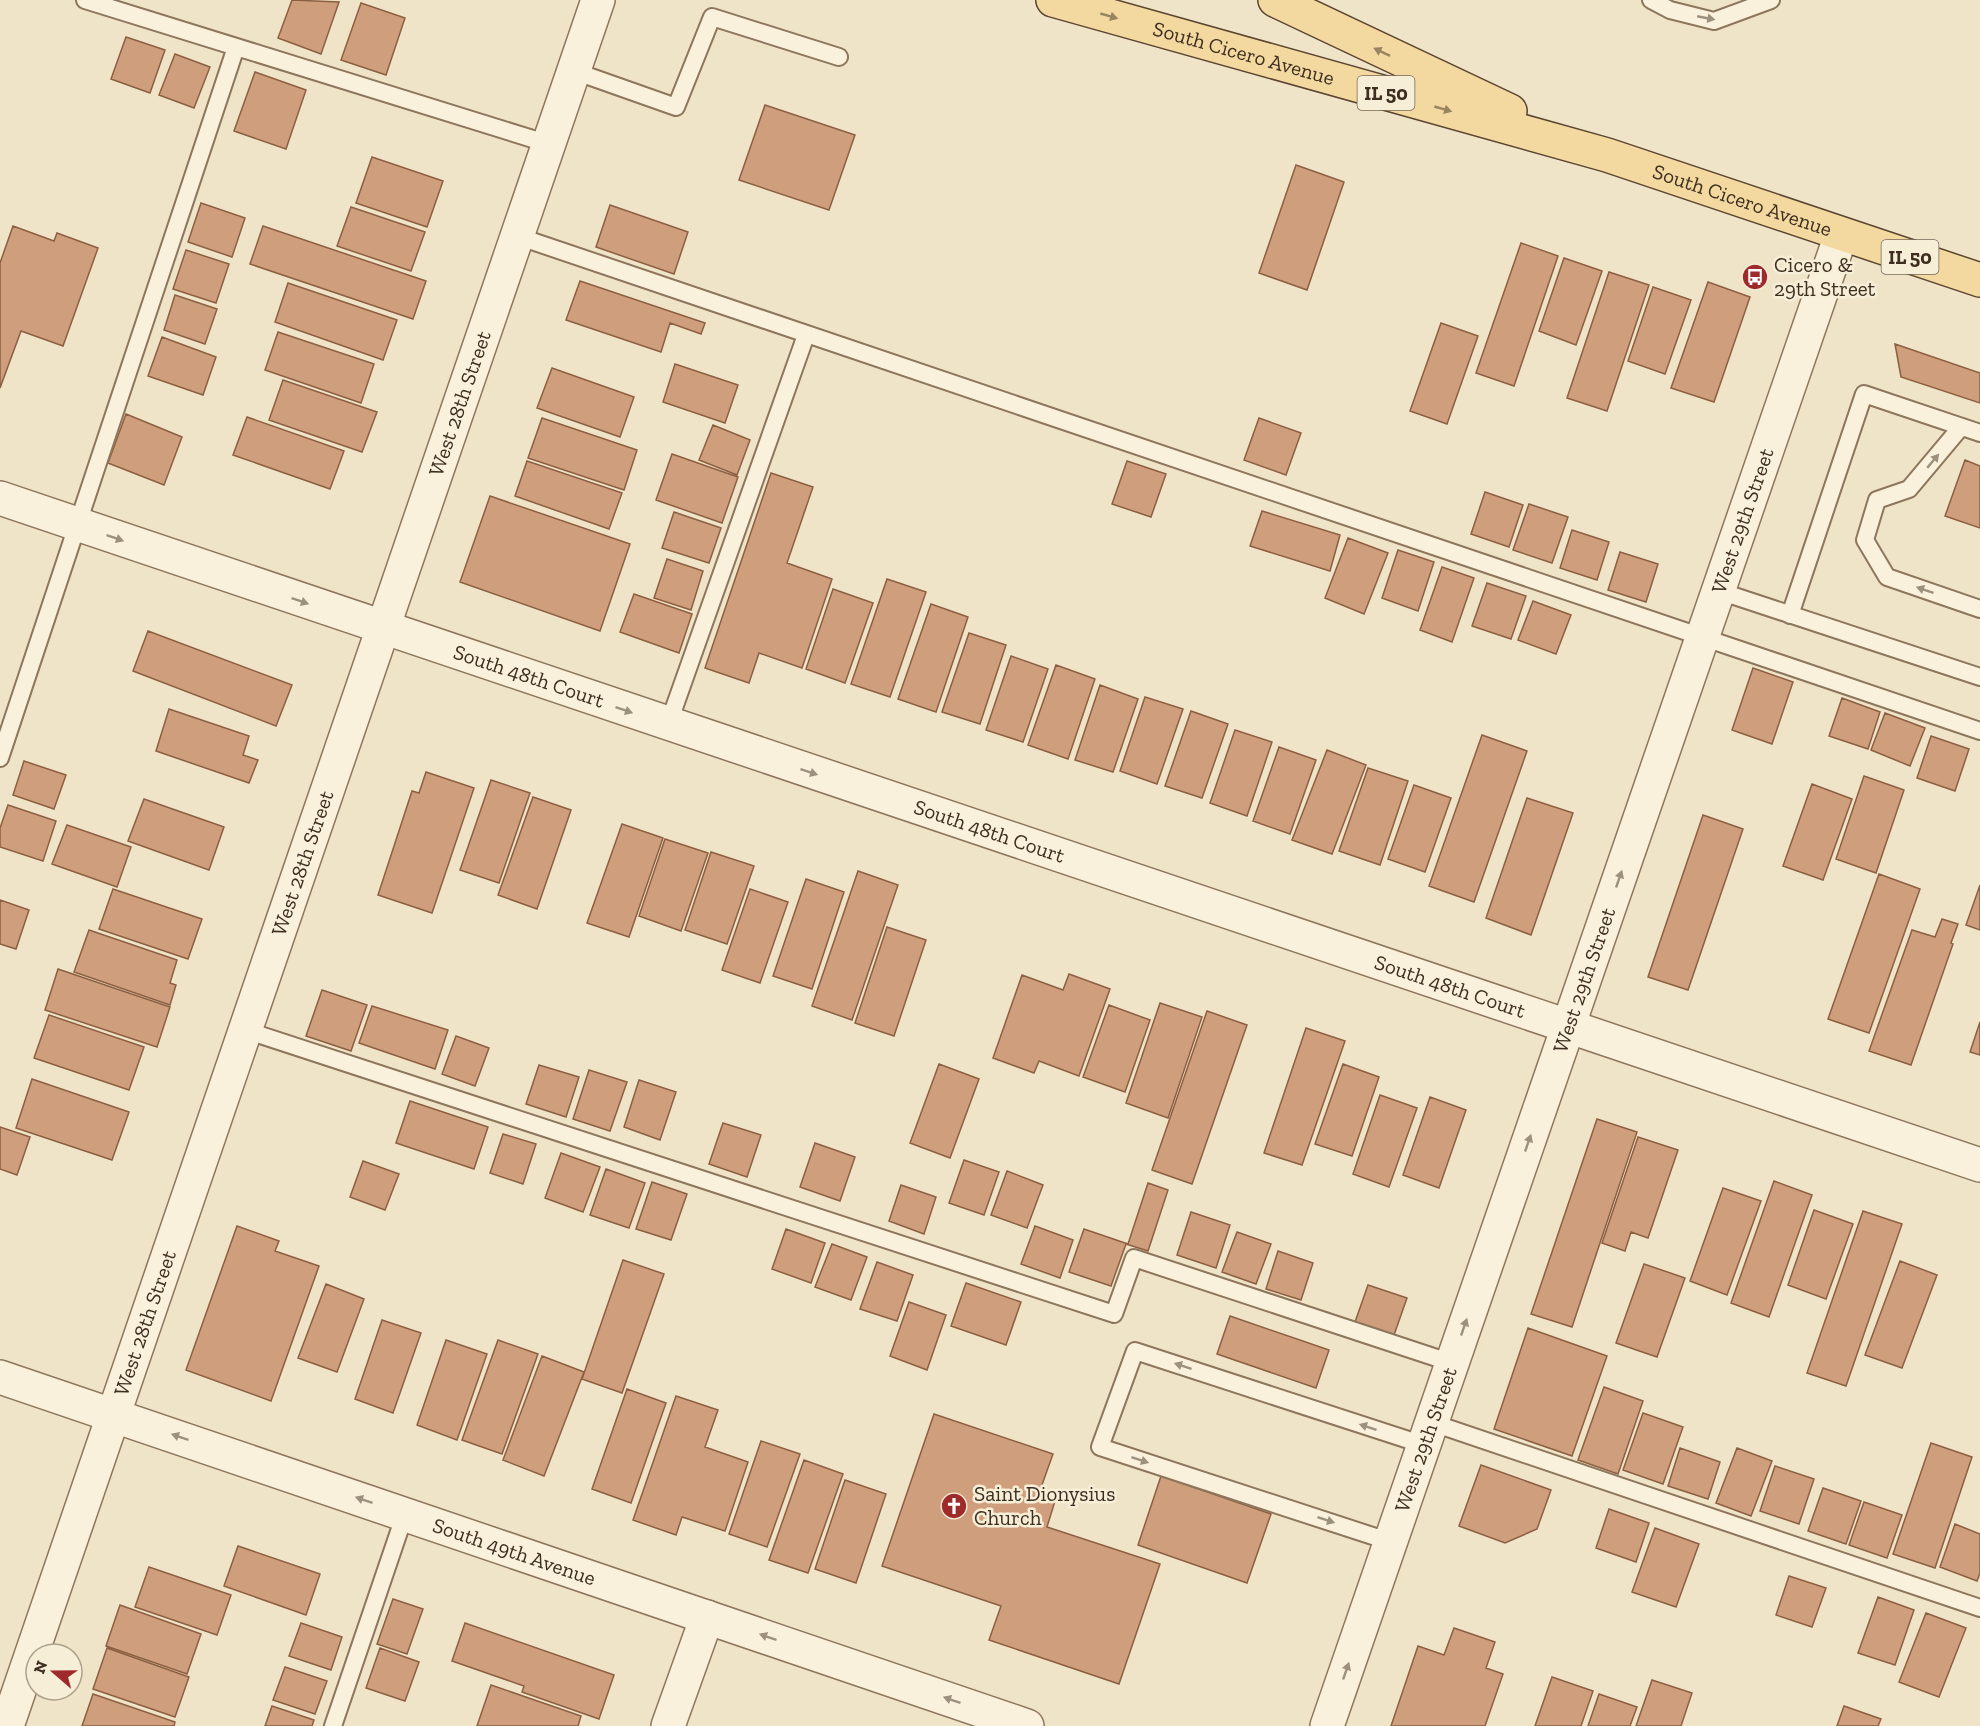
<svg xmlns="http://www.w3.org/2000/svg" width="1980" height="1726" font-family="'Zilla Slab',serif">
	<rect width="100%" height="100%" fill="#f0e4c8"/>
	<path fill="#cf9f7d" stroke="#8d5f41" stroke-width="1.5" d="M292 0 339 2 321 54 278 38Z
		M361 3 405 18 386 75 341 60Z
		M126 37 165 50 150 93 111 79Z
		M175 54 210 67 194 108 159 95Z
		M255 72 306 90 286 149 234 131Z
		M765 105 855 135 829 210 739 180Z
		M372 157 443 181 427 227 356 203Z
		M1296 165 1344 182 1307 290 1259 273Z
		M201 203 245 218 232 257 188 242Z
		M610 205 688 232 674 274 596 247Z
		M351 207 425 232 411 271 337 246Z
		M13 226 54 241 57 233 98 248 63 346 21 331 0 388V263Z
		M263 226 426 281 413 319 250 264Z
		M1521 243 1558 256 1514 386 1476 373Z
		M186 250 229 264 216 303 173 289Z
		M1564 258 1602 271 1576 345 1539 331Z
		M1609 272 1649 285 1607 411 1567 398Z
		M580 281 705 323 701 334 670 323 661 352 566 320Z
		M1708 282 1750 297 1714 402 1671 388Z
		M288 283 397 320 383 360 275 322Z
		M1653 287 1691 300 1665 374 1628 361Z
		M175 295 217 309 205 344 164 330Z
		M1441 323 1478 336 1447 424 1410 411Z
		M278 332 374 364 361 403 265 370Z
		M162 337 216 357 203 395 148 376Z
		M1895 344 1980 373V403L1901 377Z
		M675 364 738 385 725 423 663 402Z
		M552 368 634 397 620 437 537 408Z
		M283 380 377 412 362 452 269 420Z
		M126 414 182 437 164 485 108 463Z
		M247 417 344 451 330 489 233 455Z
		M542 418 637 450 624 490 528 458Z
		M1259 418 1301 433 1286 475 1244 460Z
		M713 425 750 440 737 475 699 460Z
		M672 454 738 477 722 523 656 500Z
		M1965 460 1980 466V528L1945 516Z
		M527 461 622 493 609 529 515 496Z
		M1127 461 1166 474 1151 517 1112 504Z
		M771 473 813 487 787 563 832 579 802 668 759 653 749 683 705 668Z
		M1485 492 1523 505 1509 547 1471 534Z
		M490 496 630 544 600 631 460 582Z
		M1529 504 1568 517 1552 563 1513 550Z
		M1262 511 1340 535 1330 571 1250 546Z
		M674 512 721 528 709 563 662 548Z
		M1572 530 1609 542 1597 580 1560 568Z
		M1348 538 1388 553 1364 614 1325 598Z
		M1398 550 1434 562 1418 611 1382 598Z
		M1620 552 1658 564 1646 602 1608 590Z
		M667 559 703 571 691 610 654 598Z
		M1442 567 1474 578 1452 642 1420 630Z
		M887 579 926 592 890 697 851 684Z
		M1487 583 1526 596 1511 639 1472 626Z
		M833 589 873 603 845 683 806 669Z
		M634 594 692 614 679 653 620 632Z
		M1533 601 1571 615 1556 654 1518 640Z
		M931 604 968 617 936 712 898 699Z
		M148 631 292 685 276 726 133 671Z
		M969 633 1006 645 980 724 942 712Z
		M1011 656 1048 669 1023 742 986 730Z
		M1056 665 1095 679 1068 759 1028 745Z
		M1753 668 1793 682 1772 744 1732 730Z
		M1100 685 1138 699 1113 772 1075 760Z
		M1145 697 1183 709 1157 784 1120 771Z
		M1842 698 1880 712 1868 749 1829 736Z
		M169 709 249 736 243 755 258 760 249 783 156 751Z
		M1191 711 1228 724 1202 798 1165 786Z
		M1885 713 1925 728 1910 766 1871 750Z
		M1235 730 1272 742 1247 816 1210 803Z
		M1482 735 1527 751 1474 902 1429 886Z
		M1931 736 1969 749 1955 791 1917 778Z
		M1279 747 1316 760 1290 834 1253 821Z
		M1327 750 1366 765 1332 854 1292 840Z
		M24 761 66 775 54 809 13 795Z
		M1368 768 1408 781 1380 865 1339 851Z
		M426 772 474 788 432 913 378 895 412 791 419 793Z
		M1864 776 1904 790 1876 873 1836 859Z
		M491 780 530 793 499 883 460 870Z
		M1812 784 1852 799 1823 880 1783 866Z
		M1414 785 1451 798 1425 872 1388 859Z
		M533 797 571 810 537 909 498 895Z
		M1527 798 1573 813 1531 935 1486 918Z
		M144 799 224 827 209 870 128 841Z
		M8 805 56 821 43 861 0 847V828Z
		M1703 815 1743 829 1688 990 1648 977Z
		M622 824 663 838 629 937 587 923Z
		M67 825 131 847 117 887 52 864Z
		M665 839 708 853 681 931 639 916Z
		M711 852 754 866 727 944 685 930Z
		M858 871 898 885 852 1020 812 1006Z
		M1879 874 1920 889 1869 1033 1828 1019Z
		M806 879 844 892 812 989 773 976Z
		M1980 885V930L1966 925Z
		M113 889 202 919 188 959 99 929Z
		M750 889 788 902 760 983 722 970Z
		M0 900 29 910 16 949 0 944Z
		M1942 919 1958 924 1951 943 1953 944 1911 1065 1869 1051 1912 930 1935 937Z
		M887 927 926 940 894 1036 855 1023Z
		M89 930 177 960 170 983 176 985 170 1005 74 972Z
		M58 969 170 1007 157 1047 45 1010Z
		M1069 974 1110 989 1079 1076 1039 1061 1034 1073 993 1058 1022 975 1063 990Z
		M322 990 367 1005 351 1051 306 1036Z
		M1160 1003 1202 1017 1168 1118 1126 1103Z
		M1109 1005 1150 1020 1125 1092 1083 1077Z
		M372 1006 448 1030 435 1069 359 1043Z
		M1207 1011 1247 1025 1192 1184 1152 1170Z
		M49 1015 144 1047 129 1090 34 1058Z
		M1980 1022V1055L1970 1052Z
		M1306 1028 1345 1041 1302 1165 1264 1153Z
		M456 1036 489 1048 475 1086 442 1074Z
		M939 1064 979 1079 950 1158 910 1143Z
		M1343 1064 1379 1077 1352 1156 1315 1144Z
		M539 1065 579 1077 566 1117 526 1104Z
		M589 1070 627 1082 610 1131 573 1119Z
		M32 1079 129 1112 112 1160 16 1128Z
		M639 1080 676 1092 660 1140 624 1127Z
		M1380 1095 1417 1108 1389 1187 1353 1174Z
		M1430 1097 1466 1110 1439 1188 1403 1175Z
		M410 1101 488 1127 474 1169 396 1143Z
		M1597 1119 1637 1132 1572 1327 1531 1314Z
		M723 1123 761 1135 747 1177 709 1164Z
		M0 1127 30 1137 17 1175 0 1169Z
		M503 1134 536 1144 523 1184 490 1173Z
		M1638 1137 1678 1150 1648 1238 1631 1232 1625 1251 1602 1243Z
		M815 1143 855 1157 840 1201 800 1187Z
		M561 1153 600 1167 583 1212 545 1198Z
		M964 1160 999 1172 984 1215 949 1203Z
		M363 1161 399 1174 385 1210 350 1197Z
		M606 1169 645 1183 629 1228 590 1215Z
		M1007 1171 1043 1185 1027 1228 991 1215Z
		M1774 1181 1812 1195 1769 1317 1731 1303Z
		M652 1182 687 1194 671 1240 636 1229Z
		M1148 1183 1168 1190 1148 1251 1126 1244 1111 1286 1069 1272 1084 1229 1128 1244Z
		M901 1185 936 1197 924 1234 889 1221Z
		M1723 1188 1761 1201 1727 1295 1690 1281Z
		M1814 1210 1853 1224 1826 1299 1788 1285Z
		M1863 1211 1902 1224 1846 1386 1807 1373Z
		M1191 1212 1230 1225 1216 1268 1177 1255Z
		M237 1226 279 1241 275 1251 319 1266 271 1401 186 1370Z
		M1035 1226 1073 1240 1060 1278 1021 1264Z
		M786 1229 825 1243 811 1283 772 1269Z
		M1237 1232 1271 1244 1256 1284 1222 1272Z
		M832 1244 867 1257 851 1300 815 1287Z
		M1278 1251 1313 1263 1301 1300 1266 1289Z
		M623 1260 664 1274 622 1393 582 1379Z
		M1900 1261 1937 1275 1902 1368 1865 1355Z
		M877 1262 913 1275 897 1321 860 1309Z
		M1644 1264 1685 1278 1657 1357 1616 1343Z
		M966 1283 1021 1302 1006 1345 951 1326Z
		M326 1284 364 1299 337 1372 298 1358Z
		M1368 1285 1407 1298 1394 1335 1355 1322Z
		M909 1302 946 1315 927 1370 890 1356Z
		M1230 1316 1329 1350 1316 1388 1217 1354Z
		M382 1320 421 1333 393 1413 355 1399Z
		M1528 1328 1607 1356 1572 1456 1494 1429Z
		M446 1340 487 1354 457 1440 417 1425Z
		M498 1340 538 1354 502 1454 462 1440Z
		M542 1356 584 1372 544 1476 503 1460Z
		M1604 1387 1643 1401 1618 1474 1578 1460Z
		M627 1389 666 1403 631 1503 592 1489Z
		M676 1396 718 1410 705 1447 748 1462 725 1531 682 1517 676 1535 633 1520Z
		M1643 1413 1683 1427 1663 1484 1623 1470Z
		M934 1414 1053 1454 1038 1496 1055 1501 1047 1527 1160 1564 1119 1684 989 1640 1001 1606 882 1566Z
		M761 1441 800 1454 767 1547 729 1534Z
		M1931 1443 1972 1457 1935 1568 1893 1554Z
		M1680 1448 1720 1462 1708 1499 1668 1486Z
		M1737 1448 1772 1461 1751 1516 1716 1503Z
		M804 1460 843 1474 808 1573 769 1560Z
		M1481 1465 1551 1490 1537 1529 1505 1543 1459 1526Z
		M1775 1466 1814 1479 1799 1524 1760 1511Z
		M1161 1476 1271 1514 1247 1583 1138 1545Z
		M845 1480 886 1494 856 1583 815 1569Z
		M1823 1488 1861 1501 1846 1544 1808 1531Z
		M1864 1502 1902 1515 1887 1558 1849 1545Z
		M1609 1509 1649 1523 1636 1562 1596 1548Z
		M1955 1524 1980 1534V1573L1977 1581 1940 1567Z
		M1655 1528 1699 1544 1676 1607 1632 1592Z
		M238 1546 320 1574 306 1615 224 1586Z
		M149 1567 231 1595 217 1635 135 1607Z
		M1789 1576 1826 1588 1812 1627 1776 1615Z
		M1878 1597 1914 1610 1895 1665 1858 1653Z
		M393 1599 423 1609 407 1654 377 1644Z
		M120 1605 201 1634 187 1674 106 1646Z
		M1926 1613 1966 1628 1939 1697 1899 1682Z
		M301 1623 342 1637 331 1670 289 1656Z
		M465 1623 614 1675 599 1719 522 1692 524 1686 452 1661Z
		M1454 1628 1495 1642 1486 1668 1503 1674 1485 1726H1391L1418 1646 1444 1655Z
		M107 1648 189 1677 175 1717 93 1689Z
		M380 1648 419 1662 405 1701 366 1688Z
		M285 1667 327 1681 315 1714 273 1700Z
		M1552 1677 1593 1691 1581 1726H1535Z
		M1652 1680 1692 1693 1681 1726H1636Z
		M491 1685 581 1716 578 1726H477Z
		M93 1694 175 1722 174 1726H82Z
		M1599 1694 1637 1707 1630 1726H1588Z
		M272 1706 314 1720 312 1726H265Z
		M1844 1706 1881 1719 1878 1726H1837Z"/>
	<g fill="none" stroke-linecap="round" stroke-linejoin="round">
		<g stroke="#8d765c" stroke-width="20">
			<path id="service" d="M85 0 549 144
				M1651 0 1670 10 1714 21 1771 0
				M574 71 676 107 712 17 839 57
				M517 236 1980 731
				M1961 427 1909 489 1877 500 1865 540 1887 577 1980 609
				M1719 591 1980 677
				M1790 615 1864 394 1980 433
				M668 725 806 335
				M0 758 236 47
				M245 1030 1114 1314 1134 1258 1452 1363
				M1433 1423 1980 1608
				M1391 1542 1100 1447 1135 1351 1424 1445
				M333 1726 405 1514"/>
		</g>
		<g stroke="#8d765c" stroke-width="36">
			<g id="minor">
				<path id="s1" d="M0 498 1980 1165"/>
				<path id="s2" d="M0 1377 1027 1726"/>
				<path id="s3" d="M7 1726 598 0"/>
				<path d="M668 1726 707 1617"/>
				<path id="s4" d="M1327 1726 1841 235"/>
			</g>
		</g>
		<g stroke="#5b4430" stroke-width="36">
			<g id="primary">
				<path id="s5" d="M1053 0 1607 155 1980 280"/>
				<path d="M1275 0 1510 111"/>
			</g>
		</g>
		<use href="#service" stroke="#faf1dc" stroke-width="16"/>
		<use href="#minor" stroke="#faf1dc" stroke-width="33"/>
		<use href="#primary" stroke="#f3d9a0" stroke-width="33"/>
	</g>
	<defs><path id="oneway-solid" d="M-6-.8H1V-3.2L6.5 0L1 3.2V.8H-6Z" transform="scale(1.5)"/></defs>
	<g fill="#988460">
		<use href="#oneway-solid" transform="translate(1109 16) rotate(16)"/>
		<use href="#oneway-solid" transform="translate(1382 52) rotate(-154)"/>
		<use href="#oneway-solid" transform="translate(1443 109) rotate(16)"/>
	</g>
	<g fill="#9c907e">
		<use href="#oneway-solid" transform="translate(1706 18) rotate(11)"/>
		<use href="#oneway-solid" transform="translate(1933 461) rotate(-50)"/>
		<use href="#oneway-solid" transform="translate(115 538) rotate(19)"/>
		<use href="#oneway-solid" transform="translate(1925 590) rotate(-161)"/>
		<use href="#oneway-solid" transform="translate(300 601) rotate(19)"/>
		<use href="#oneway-solid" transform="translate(624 710) rotate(19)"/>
		<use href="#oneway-solid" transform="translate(809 772) rotate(18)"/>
		<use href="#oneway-solid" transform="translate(1619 879) rotate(-71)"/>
		<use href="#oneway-solid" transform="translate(1528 1143) rotate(-71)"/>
		<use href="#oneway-solid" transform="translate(1464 1327) rotate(-71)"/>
		<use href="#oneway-solid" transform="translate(1183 1366) rotate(-162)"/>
		<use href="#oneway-solid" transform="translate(1368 1427) rotate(-162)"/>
		<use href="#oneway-solid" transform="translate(180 1437) rotate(-161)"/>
		<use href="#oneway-solid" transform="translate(1140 1460) rotate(18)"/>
		<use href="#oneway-solid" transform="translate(364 1500) rotate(-161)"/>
		<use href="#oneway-solid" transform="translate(1326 1520) rotate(18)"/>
		<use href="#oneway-solid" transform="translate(768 1637) rotate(-161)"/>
		<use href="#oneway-solid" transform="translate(1346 1671) rotate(-71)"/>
		<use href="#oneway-solid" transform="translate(952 1700) rotate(-161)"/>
	</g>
	<defs>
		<g id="bus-disc" transform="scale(1.35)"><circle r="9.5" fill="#9e2a2b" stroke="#f7eed8"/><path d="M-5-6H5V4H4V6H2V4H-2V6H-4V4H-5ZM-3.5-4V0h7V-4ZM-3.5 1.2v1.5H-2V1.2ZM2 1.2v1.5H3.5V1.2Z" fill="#fff"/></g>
		<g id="church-disc" transform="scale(1.35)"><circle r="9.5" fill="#9e2a2b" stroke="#f7eed8"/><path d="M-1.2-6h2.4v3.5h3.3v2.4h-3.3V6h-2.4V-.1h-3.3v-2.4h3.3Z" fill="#fff"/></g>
	</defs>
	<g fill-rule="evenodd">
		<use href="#bus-disc" x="1755" y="277"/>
		<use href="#church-disc" x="954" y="1506"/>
	</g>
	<g text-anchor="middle" stroke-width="5" stroke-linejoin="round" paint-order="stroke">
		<g fill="#f7eed8" stroke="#756857" stroke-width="1.5">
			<rect x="1357.5" y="76" width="57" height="34" rx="4.5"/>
			<rect x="1881.5" y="240" width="57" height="34" rx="4.5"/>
		</g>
		<g font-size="20" font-weight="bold" fill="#3d2e20">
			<text x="1386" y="100">IL 50</text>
			<text x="1910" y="264">IL 50</text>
		</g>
		<g font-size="21" fill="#3d2e20" stroke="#f7eed8">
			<text dy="7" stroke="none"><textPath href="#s5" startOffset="198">South Cicero Avenue</textPath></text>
			<text dy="7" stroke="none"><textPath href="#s5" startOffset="718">South Cicero Avenue</textPath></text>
			<text dy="7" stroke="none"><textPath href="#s3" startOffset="1398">West 28th Street</textPath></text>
			<text dy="7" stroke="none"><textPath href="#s4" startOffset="1275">West 29th Street</textPath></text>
			<text dy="7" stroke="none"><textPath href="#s1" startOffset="558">South 48th Court</textPath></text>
			<text dy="7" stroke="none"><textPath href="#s1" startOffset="1044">South 48th Court</textPath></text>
			<text dy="7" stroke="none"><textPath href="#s3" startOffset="912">West 28th Street</textPath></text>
			<text dy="7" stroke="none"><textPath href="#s4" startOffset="789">West 29th Street</textPath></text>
			<text dy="7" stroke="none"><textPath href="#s1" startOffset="1530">South 48th Court</textPath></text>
			<text dy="7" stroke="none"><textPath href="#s3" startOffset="426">West 28th Street</textPath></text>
			<text dy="7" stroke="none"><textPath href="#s4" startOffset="303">West 29th Street</textPath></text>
			<text dy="7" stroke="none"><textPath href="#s2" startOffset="543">South 49th Avenue</textPath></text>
		</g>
		<g font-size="21" fill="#3d2e20" stroke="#f7eed8" text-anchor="start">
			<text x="1774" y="272">Cicero &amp;<tspan x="1774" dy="24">29th Street</tspan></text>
			<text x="974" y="1501">Saint Dionysius<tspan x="974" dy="24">Church</tspan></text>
		</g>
	</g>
	<g transform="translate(54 1672) rotate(290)"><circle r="28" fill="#f7eed8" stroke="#ada18e" stroke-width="1.5"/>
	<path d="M0-4.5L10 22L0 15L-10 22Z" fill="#9e2a2b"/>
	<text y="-9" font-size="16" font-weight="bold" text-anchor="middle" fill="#3d2e20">N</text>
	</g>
</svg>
